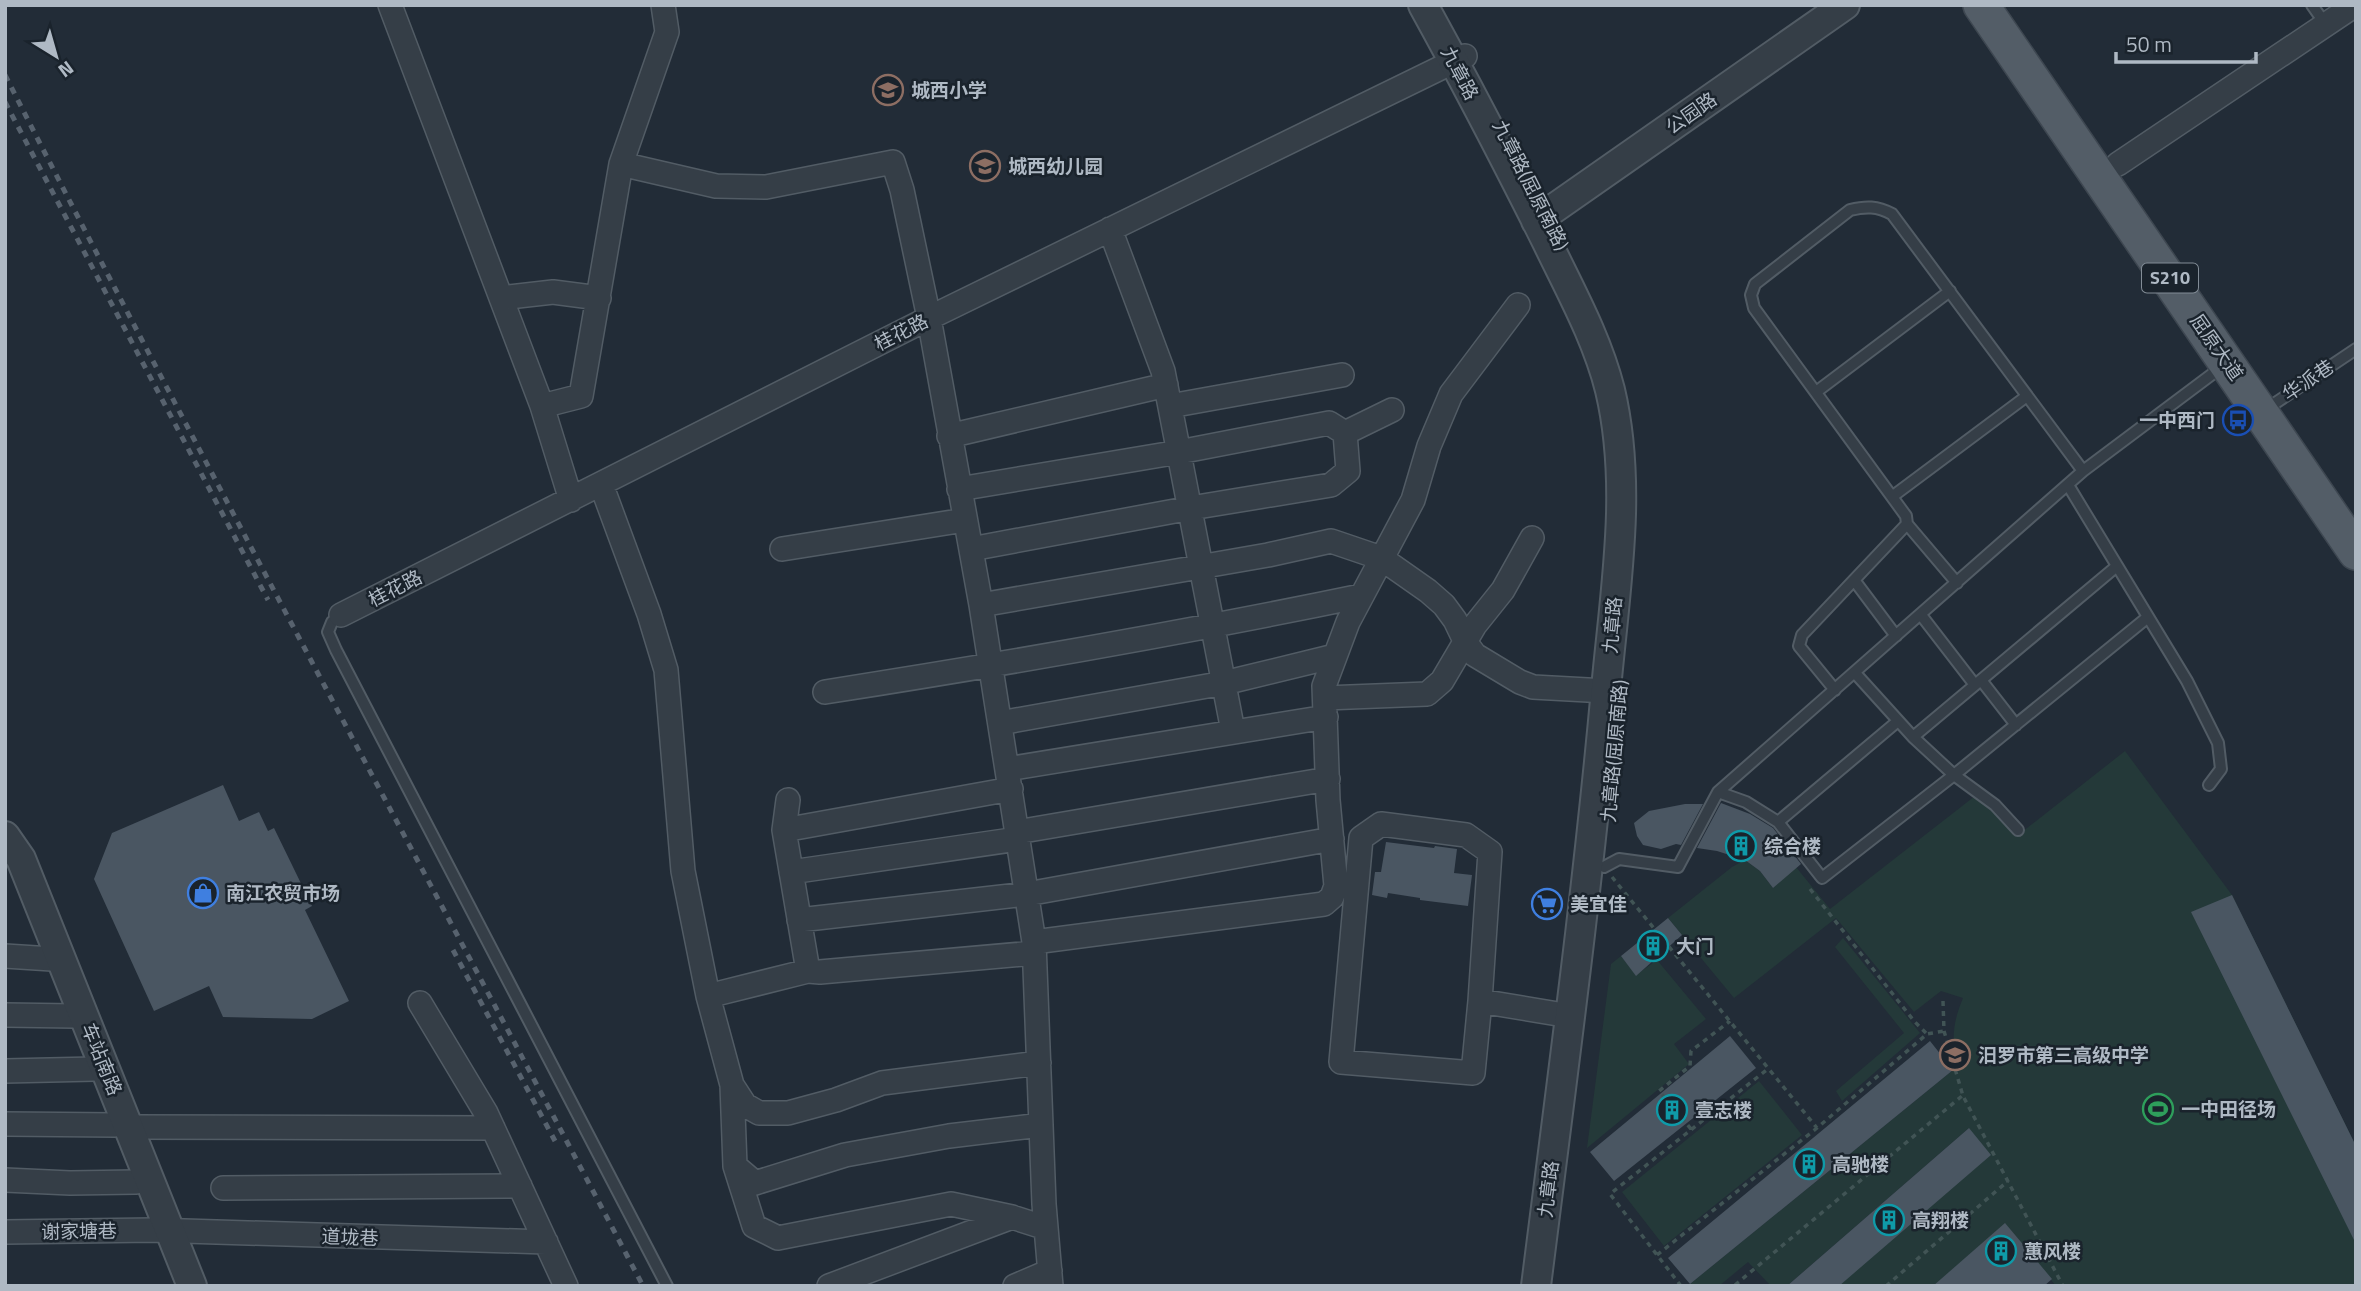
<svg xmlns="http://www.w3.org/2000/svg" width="2361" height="1291" font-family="'Titillium Web','Noto Sans SC',sans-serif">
	<rect width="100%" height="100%" fill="#222c37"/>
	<path fill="#243939" d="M2125 751 2232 895 2356 1146V1286H2056L2005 1224 1934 1286H1839L1969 1128 1787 1286H1771L1748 1262 1719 1286 1690 1284 1953 1070 1958 1072C1952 1042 1951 1027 1963 998L1941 991 1914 1012 1836 918 1734 998 1668 918 1732 867 1745 860 1760 871 1773 888 1796 867 1830 909 1975 796 1998 815 2017 836Z
		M1843 938 1920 1033 1842 1101 1836 1091 1904 1033 1835 947Z
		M1621 956 1636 975 1657 960 1706 1019 1674 1044 1689 1064 1587 1148 1611 964Z
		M1759 1081 1802 1135 1664 1246 1622 1192Z"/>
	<path fill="#4a5662" d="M223 785 239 821 259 812 268 831 274 828 312 906 305 910 349 1001 312 1019 223 1017 209 986 154 1011 94 879 112 833Z
		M1721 803 1750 814 1773 828 1801 864 1773 888 1760 871 1745 860 1717 851 1697 848Z
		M1685 804H1703L1681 845 1676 844 1661 849 1643 845 1637 836 1634 823 1649 811Z
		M1386 842 1434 848 1435 846 1457 849 1454 873 1472 875 1468 906 1420 900V898L1388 893 1387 898 1372 895 1375 872H1381Z
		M2232 895 2356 1146V1244L2191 912Z
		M1668 918 1682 935 1636 976 1621 956Z
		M1730 1036 1756 1068 1614 1181 1590 1152Z
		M1930 1041 1953 1070 1690 1284 1668 1258Z
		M1969 1128 1991 1155 1839 1286H1787Z
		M2005 1223 2052 1279 2044 1286H1933Z"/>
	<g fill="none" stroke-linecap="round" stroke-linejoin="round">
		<g stroke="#525c65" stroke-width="14">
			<path id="service" d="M2312 5 2326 25
				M1816 392 1950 291
				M2265 410 2356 349
				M2068 485 2187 681 2218 743 2221 769 2209 785
				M1893 496 2027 396
				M1907 524 1957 583
				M1854 580 1896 636
				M341 615 332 622 328 632 336 650 667 1286
				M1921 615 1975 685
				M1855 673 1913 737 1954 775 1995 805 2018 830
				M1981 680 2016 725
				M1835 690 1799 646 1802 635 1907 524 1906 516 1754 308 1751 295 1755 284 1850 210C1866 206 1877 206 1892 214L2083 471
				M1913 737 2117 566
				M1718 792 1746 802 1778 822 1822 878 1954 775 2148 617
				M1778 822 1898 721
				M1604 867 1619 859 1678 867 1718 792 2083 471 2223 366"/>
		</g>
		<g stroke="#525c65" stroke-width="26">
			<path id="minor" d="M390 5 542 406 571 500
				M621 164 716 186 766 187 893 162 902 190 929 318 981 605 1034 942 1044 1204 1051 1286
				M2118 164 2355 5
				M1110 229 1163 371 1233 731
				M501 298 553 292 599 298
				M542 406 581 396 621 164 667 32 663 5
				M1170 406 1342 375
				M949 436 1166 385
				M601 484 649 614 666 670 683 871 708 996 732 1085 745 1105 759 1113H788L836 1100 882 1083 1039 1063
				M959 489 1179 452 1329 423 1345 433
				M782 549 965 520
				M971 549 1191 508 1331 485 1348 471 1345 433 1392 410
				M981 605 1268 555 1331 541 1381 558 1428 591 1444 605 1455 620 1466 643 1475 655 1520 682 1533 687 1606 691
				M341 615 929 318 1465 56
				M825 692C1004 664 1183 633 1361 596
				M1325 698 1427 694 1442 681 1475 625 1503 590 1532 538
				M1000 723 1224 683 1335 656
				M1007 769 1326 717
				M788 800 784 830 808 971
				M784 830 1011 789
				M1017 832 1328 779
				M791 872 1018 839
				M799 920 1027 894 1332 839
				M1034 942 1324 904 1332 897 1336 886 1328 800 1324 686 1348 622 1413 500 1429 446 1451 394 1518 305
				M5 956 52 959
				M708 996 808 971 820 972 1034 953
				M1480 1001 1490 852 1466 835 1381 824 1361 838 1341 1062 1473 1073 1480 1001 1570 1016
				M420 1003 486 1113 566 1286
				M5 1015 74 1016
				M5 1071 95 1069
				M732 1085 735 1166 755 1183 845 1155 949 1136 1041 1125
				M5 1124 115 1125
				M130 1127 493 1128
				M735 1166 754 1226 778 1238 951 1204 1012 1217
				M5 1180 70 1183 136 1182
				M223 1188 520 1186
				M5 1232 153 1230 546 1242
				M829 1286 1012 1217 1046 1228
				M1015 1286 1050 1271"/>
		</g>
		<g stroke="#525c65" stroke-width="32">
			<path id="tertiary" d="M1423 5C1466 83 1507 162 1547 242 1570 290 1597 338 1610 390 1633 487 1615 590 1606 689 1588 888 1561 1087 1536 1286
				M1536 221 1845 5
				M5 836 21 859 192 1286"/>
		</g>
		<g stroke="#3e4751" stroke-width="38">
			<path id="primary" d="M1981 5 2356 552"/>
		</g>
		<path stroke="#415455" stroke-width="3.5" stroke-dasharray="5 5" stroke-linecap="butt" d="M1612 877 1817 1128
			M1810 889 1914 1021 1927 1034
			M1943 1001 1944 1031 1963 1096 2063 1286
			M1691 1129 1659 1091 1690 1066 1691 1051 1730 1021
			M1657 1255 1817 1128 1927 1034 1944 1031
			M1735 1285 1962 1096
			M1681 1286 1610 1194 1769 1068
			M1886 1286 2008 1181"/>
		<use href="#service" stroke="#353e47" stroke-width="10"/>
		<use href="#minor" stroke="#353e47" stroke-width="23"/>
		<use href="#tertiary" stroke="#353e47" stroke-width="28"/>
		<use href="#primary" stroke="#535d67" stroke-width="35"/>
		<path stroke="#57626e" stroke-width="5" stroke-dasharray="7 7" stroke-linecap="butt" d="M5 75C212 481 431 882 643 1286
			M5 102 268 600
			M453 950 555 1141"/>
	</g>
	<defs>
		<g id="school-ring" transform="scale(1.575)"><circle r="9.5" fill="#1a232c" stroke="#8d6e63" stroke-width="1.5"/><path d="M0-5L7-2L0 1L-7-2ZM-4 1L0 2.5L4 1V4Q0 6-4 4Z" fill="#8d6e63"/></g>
		<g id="bus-ring" transform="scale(1.575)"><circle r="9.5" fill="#1a232c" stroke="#1a4fb4" stroke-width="1.5"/><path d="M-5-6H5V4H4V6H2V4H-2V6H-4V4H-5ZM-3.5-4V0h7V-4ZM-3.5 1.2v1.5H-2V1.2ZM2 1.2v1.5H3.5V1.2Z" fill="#1a4fb4"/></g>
		<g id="building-ring" transform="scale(1.575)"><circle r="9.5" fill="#1a232c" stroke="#0f9aa8" stroke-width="1.5"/><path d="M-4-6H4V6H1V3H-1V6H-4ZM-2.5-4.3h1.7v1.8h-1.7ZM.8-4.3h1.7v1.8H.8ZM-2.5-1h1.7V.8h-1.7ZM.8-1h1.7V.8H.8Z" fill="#0f9aa8"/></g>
		<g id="shop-ring" transform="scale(1.575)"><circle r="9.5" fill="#1a232c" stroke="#3f7fe0" stroke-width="1.5"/><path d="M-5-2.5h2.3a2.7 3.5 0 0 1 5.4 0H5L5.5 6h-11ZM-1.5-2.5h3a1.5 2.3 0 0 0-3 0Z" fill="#3f7fe0"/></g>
		<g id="supermarket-ring" transform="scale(1.575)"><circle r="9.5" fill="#1a232c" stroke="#3f7fe0" stroke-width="1.5"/><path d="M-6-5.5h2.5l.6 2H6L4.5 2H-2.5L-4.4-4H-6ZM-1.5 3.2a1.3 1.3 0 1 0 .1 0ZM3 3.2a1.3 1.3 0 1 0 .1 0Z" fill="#3f7fe0"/></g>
		<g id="stadium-ring" transform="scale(1.575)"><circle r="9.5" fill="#1a232c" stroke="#2e9e5b" stroke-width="1.5"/><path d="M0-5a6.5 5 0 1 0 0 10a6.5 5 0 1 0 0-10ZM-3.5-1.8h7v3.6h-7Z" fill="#2e9e5b"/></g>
	</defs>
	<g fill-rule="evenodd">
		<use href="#school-ring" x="888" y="90"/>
		<use href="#school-ring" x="985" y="166"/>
		<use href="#bus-ring" x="2238" y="420"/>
		<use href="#building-ring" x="1741" y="846"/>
		<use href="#shop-ring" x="203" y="893"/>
		<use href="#supermarket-ring" x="1547" y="904"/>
		<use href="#building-ring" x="1653" y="946"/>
		<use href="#school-ring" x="1955" y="1055"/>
		<use href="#stadium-ring" x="2158" y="1109"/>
		<use href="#building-ring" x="1672" y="1110"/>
		<use href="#building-ring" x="1809" y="1164"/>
		<use href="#building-ring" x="1889" y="1220"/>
		<use href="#building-ring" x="2001" y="1251"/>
	</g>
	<g text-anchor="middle" stroke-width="5" stroke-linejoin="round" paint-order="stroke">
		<rect fill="#1a232c" stroke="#828c96" stroke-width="2" x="2142" y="263.5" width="56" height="29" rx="5"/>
		<g font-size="18" font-weight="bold" fill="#afb9c4">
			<text x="2170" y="284">S210</text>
		</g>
		<g font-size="19" fill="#afb9c4" stroke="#1a232c">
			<text transform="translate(1460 73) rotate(62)" y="7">九章路</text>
			<text transform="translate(1691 113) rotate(-35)" y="7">公园路</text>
			<text transform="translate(1531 185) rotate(63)" y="7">九章路(屈原南路)</text>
			<text transform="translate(901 332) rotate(-27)" y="7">桂花路</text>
			<text transform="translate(2217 347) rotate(55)" y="7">屈原大道</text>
			<text transform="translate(2308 380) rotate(-34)" y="7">华派巷</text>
			<text transform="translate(395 588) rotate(-27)" y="7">桂花路</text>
			<text transform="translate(1612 625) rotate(-85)" y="7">九章路</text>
			<text transform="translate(1614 751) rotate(-85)" y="7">九章路(屈原南路)</text>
			<text transform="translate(102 1059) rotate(68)" y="7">车站南路</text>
			<text transform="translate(1548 1189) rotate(-83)" y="7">九章路</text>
			<text transform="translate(79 1231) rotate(-1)" y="7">谢家塘巷</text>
			<text transform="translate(350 1237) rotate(2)" y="7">道垅巷</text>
		</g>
		<g font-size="19" font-weight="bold" fill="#afb9c4" stroke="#1a232c" text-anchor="start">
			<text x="911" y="97">城西小学</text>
			<text x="1008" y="173">城西幼儿园</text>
			<text x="2215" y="427" text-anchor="end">一中西门</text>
			<text x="1764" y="853">综合楼</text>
			<text x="226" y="900">南江农贸市场</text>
			<text x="1570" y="911">美宜佳</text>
			<text x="1676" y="953">大门</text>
			<text x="1978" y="1062">汨罗市第三高级中学</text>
			<text x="2181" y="1116">一中田径场</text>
			<text x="1695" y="1117">壹志楼</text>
			<text x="1832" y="1171">高驰楼</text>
			<text x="1912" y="1227">高翔楼</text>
			<text x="2024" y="1258">蕙风楼</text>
		</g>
	</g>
	<rect width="2361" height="1291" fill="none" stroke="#afb9c4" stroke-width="14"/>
	<g transform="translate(56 56) rotate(143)" stroke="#1a232c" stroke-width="5" paint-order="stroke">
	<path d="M0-5L12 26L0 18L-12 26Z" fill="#afb9c4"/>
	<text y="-10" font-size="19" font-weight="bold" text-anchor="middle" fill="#afb9c4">N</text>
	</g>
	<path d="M2116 52v10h140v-10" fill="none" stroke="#afb9c4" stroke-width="3.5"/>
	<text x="2126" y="52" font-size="21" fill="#afb9c4" stroke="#1a232c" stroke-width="5" paint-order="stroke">50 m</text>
</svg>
